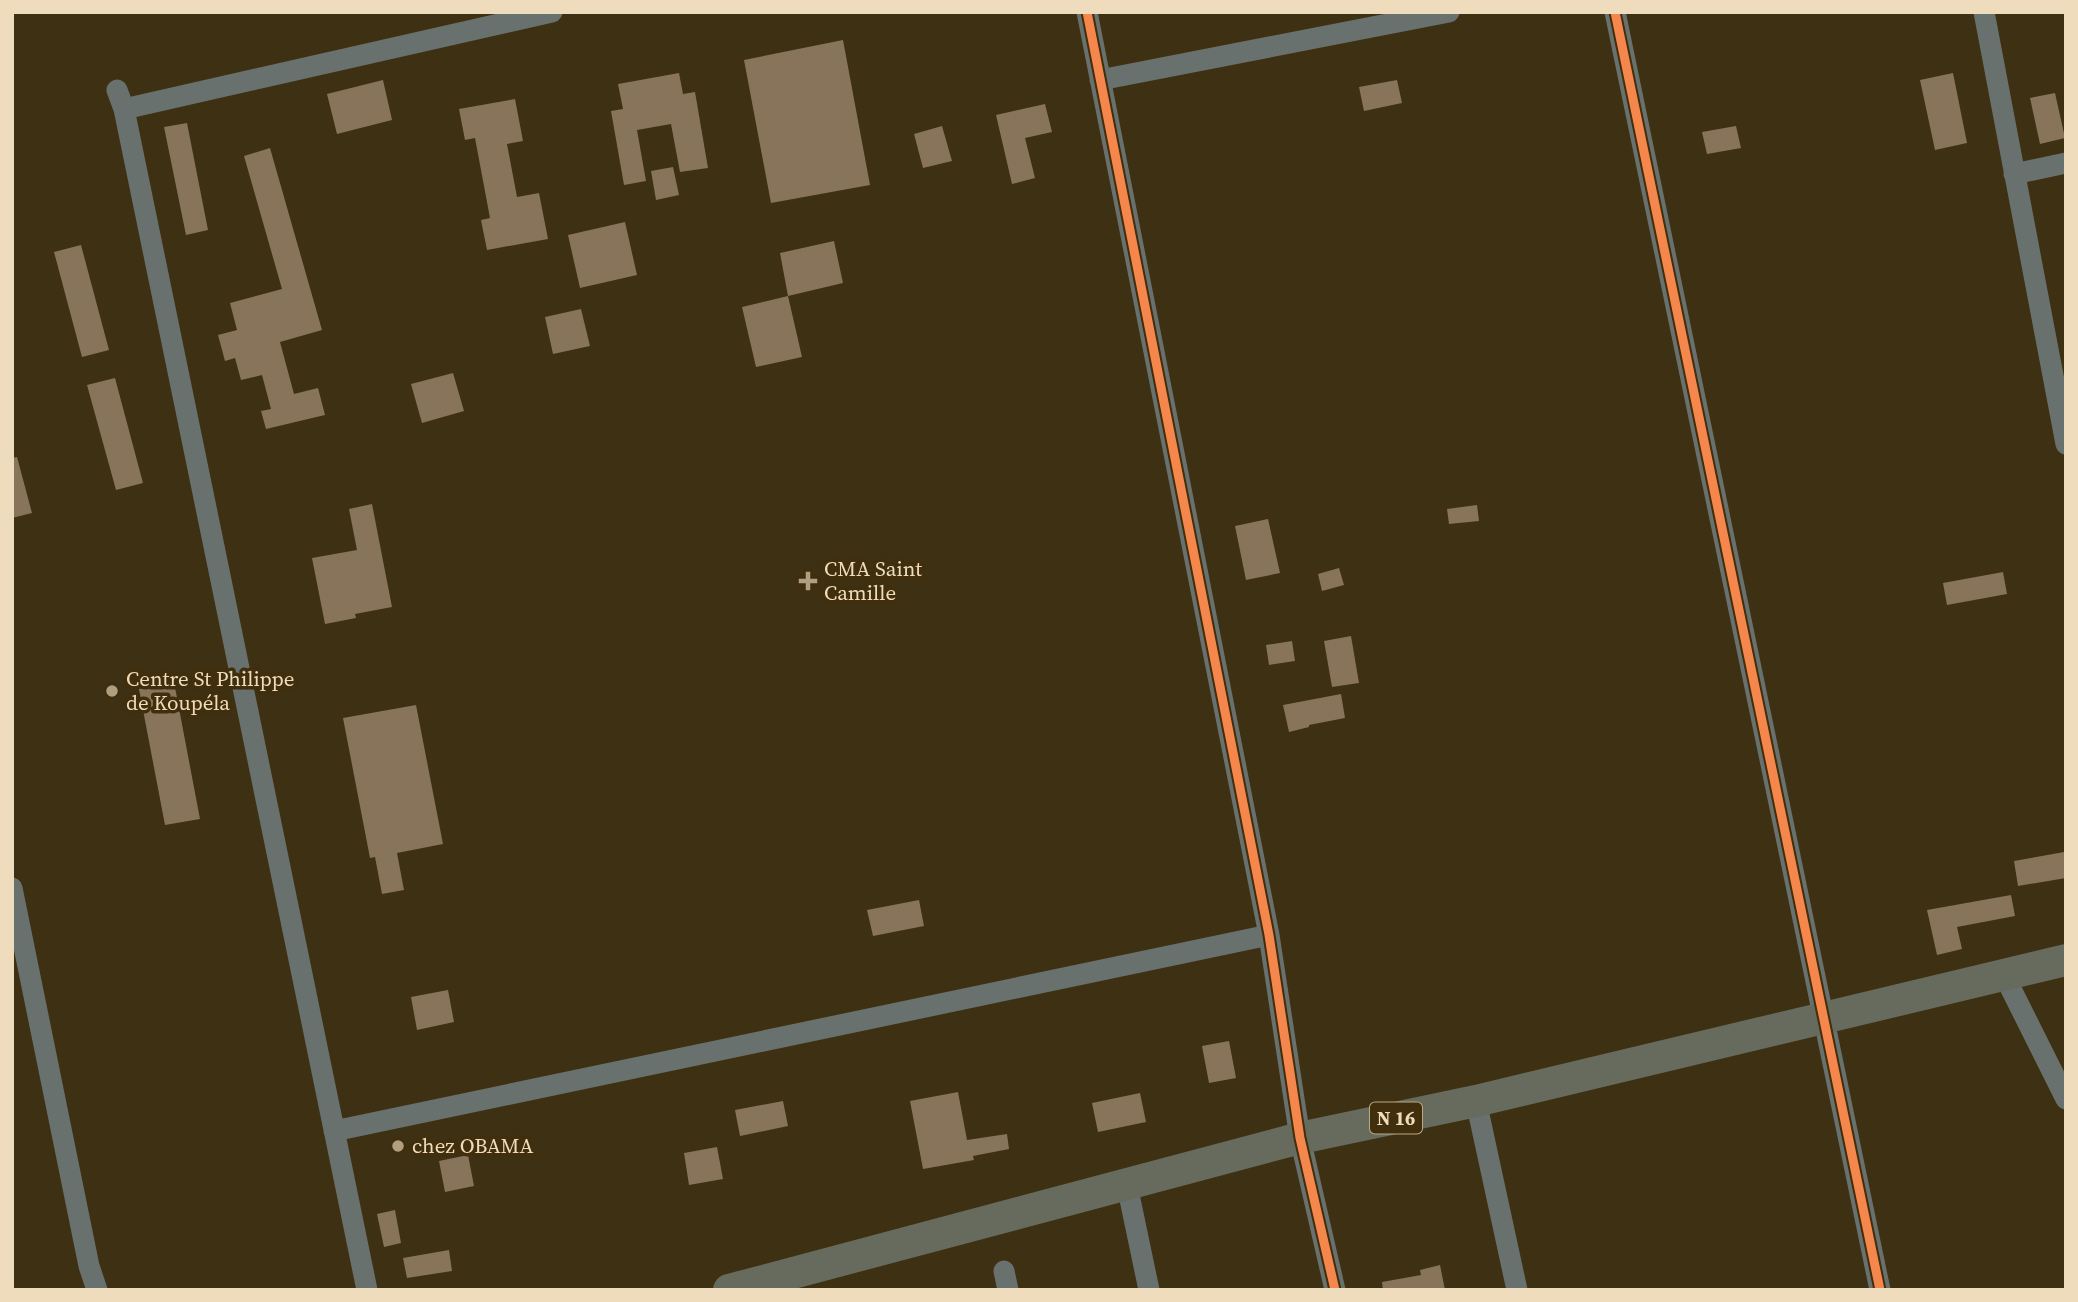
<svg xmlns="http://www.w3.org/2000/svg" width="2078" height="1302" font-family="'Source Serif 4',serif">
	<rect width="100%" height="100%" fill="#3e3012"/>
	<path fill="#88745b" d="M843 40 870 185 771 203 744 60Z
		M679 73 683 94 695 92 708 168 680 172 671 124 637 130 646 181 624 185 611 111 623 109 618 84Z
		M1953 73 1967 143 1935 150 1920 80Z
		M383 80 392 120 337 134 327 94Z
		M1397 80 1402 103 1364 111 1359 87Z
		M2055 93 2065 138 2040 144 2030 98Z
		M515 99 523 141 507 144 517 197 539 193 548 239 487 250 481 220 490 218 475 138 465 140 459 109Z
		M1045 104 1052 132 1025 138 1035 178 1012 184 996 115Z
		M187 123 208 230 186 235 164 127Z
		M942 126 952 161 923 168 914 134Z
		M1736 126 1741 148 1707 154 1702 132Z
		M270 148 322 330 280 342 294 394 318 388 325 415 266 429 261 411 271 409 262 375 241 380 235 358 225 361 218 335 237 330 230 303 282 289 244 156Z
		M673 167 679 195 656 200 651 171Z
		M625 222 637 275 580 288 568 235Z
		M834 241 843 283 788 296 780 253Z
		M81 245 109 350 82 357 54 252Z
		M788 296 802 357 756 367 742 307Z
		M581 309 590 346 553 354 545 317Z
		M453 373 464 411 422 423 411 384Z
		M115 378 143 483 116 490 87 385Z
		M17 457 32 513 12 518V458Z
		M372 504 392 607 355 614 356 618 325 624 312 558 357 550 349 509Z
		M1477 505 1479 521 1449 524 1447 509Z
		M1268 519 1280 573 1246 580 1235 526Z
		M1339 568 1344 585 1322 591 1318 574Z
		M2003 572 2007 594 1947 605 1943 583Z
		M1351 636 1359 683 1332 687 1324 641Z
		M1292 641 1295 661 1269 665 1266 645Z
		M174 682 200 819 165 825 139 689Z
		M1341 694 1345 718 1309 725V727L1289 732 1283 705Z
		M416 705 443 844 397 853 404 890 382 894 375 857 370 858 343 718Z
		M2064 852 2066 878 2018 886 2014 861Z
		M2011 895 2015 916 1957 927 1962 949 1937 955 1927 910Z
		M919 900 924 926 873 936 867 910Z
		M448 990 454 1022 417 1030 411 997Z
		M1229 1041 1236 1078 1209 1083 1202 1046Z
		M958 1092 967 1140 1007 1134 1009 1149 973 1156 974 1160 923 1169 910 1101Z
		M1140 1093 1146 1122 1098 1132 1092 1103Z
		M783 1101 788 1126 740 1136 735 1110Z
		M717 1147 723 1179 689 1185 684 1153Z
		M468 1155 474 1186 445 1192 439 1161Z
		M395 1210 401 1243 384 1247 377 1214Z
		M449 1250 452 1271 407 1278 403 1258Z
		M1440 1265 1445 1290H1383L1382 1282 1421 1275 1420 1270Z"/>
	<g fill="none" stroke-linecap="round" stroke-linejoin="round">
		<path stroke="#68716e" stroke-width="21" d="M1087 12 1269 935 1300 1138 1335 1290
			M1615 12 1880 1290
			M1984 12 2066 444
			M1100 80 1449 12
			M117 90 124 109 367 1290
			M124 109 552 12
			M2014 174 2066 163
			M12 888 89 1266 97 1290
			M2003 973 2066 1099
			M1476 1101 1517 1290
			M334 1131 1269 935
			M1127 1185 1149 1290
			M1004 1271 1008 1290"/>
		<path stroke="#666b5d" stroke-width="32" d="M729 1290 1300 1138 1476 1101 2066 960"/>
		<g stroke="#402e0c" stroke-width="13">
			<path id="cycleway" d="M1087 12 1269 935 1300 1138 1335 1290
				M1615 12 1880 1290"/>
		</g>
		<use href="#cycleway" stroke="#f5874c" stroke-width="9"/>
	</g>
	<g fill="#b0a081" stroke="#402e0c" stroke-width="2.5">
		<path d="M804.5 570.5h7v7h7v7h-7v7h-7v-7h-7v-7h7z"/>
		<circle cx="112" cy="691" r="7"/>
		<circle cx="398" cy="1146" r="7"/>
	</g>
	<g text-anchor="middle" stroke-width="7" stroke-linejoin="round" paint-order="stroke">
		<rect fill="#402e0c" stroke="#baa888" stroke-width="2" x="1370" y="1102.5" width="52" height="31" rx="5"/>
		<g font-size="19" font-weight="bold" fill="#eedcbd">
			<text x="1396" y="1125">N 16</text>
		</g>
		<g font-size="21" fill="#eedcbd" stroke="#402e0c" text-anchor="start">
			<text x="824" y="576">CMA Saint<tspan x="824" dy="24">Camille</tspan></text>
			<text x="126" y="686">Centre St Philippe<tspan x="126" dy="24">de Koupéla</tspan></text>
			<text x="412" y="1153">chez OBAMA</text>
		</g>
	</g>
	<rect width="2078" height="1302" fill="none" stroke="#eedcbd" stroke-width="28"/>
</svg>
